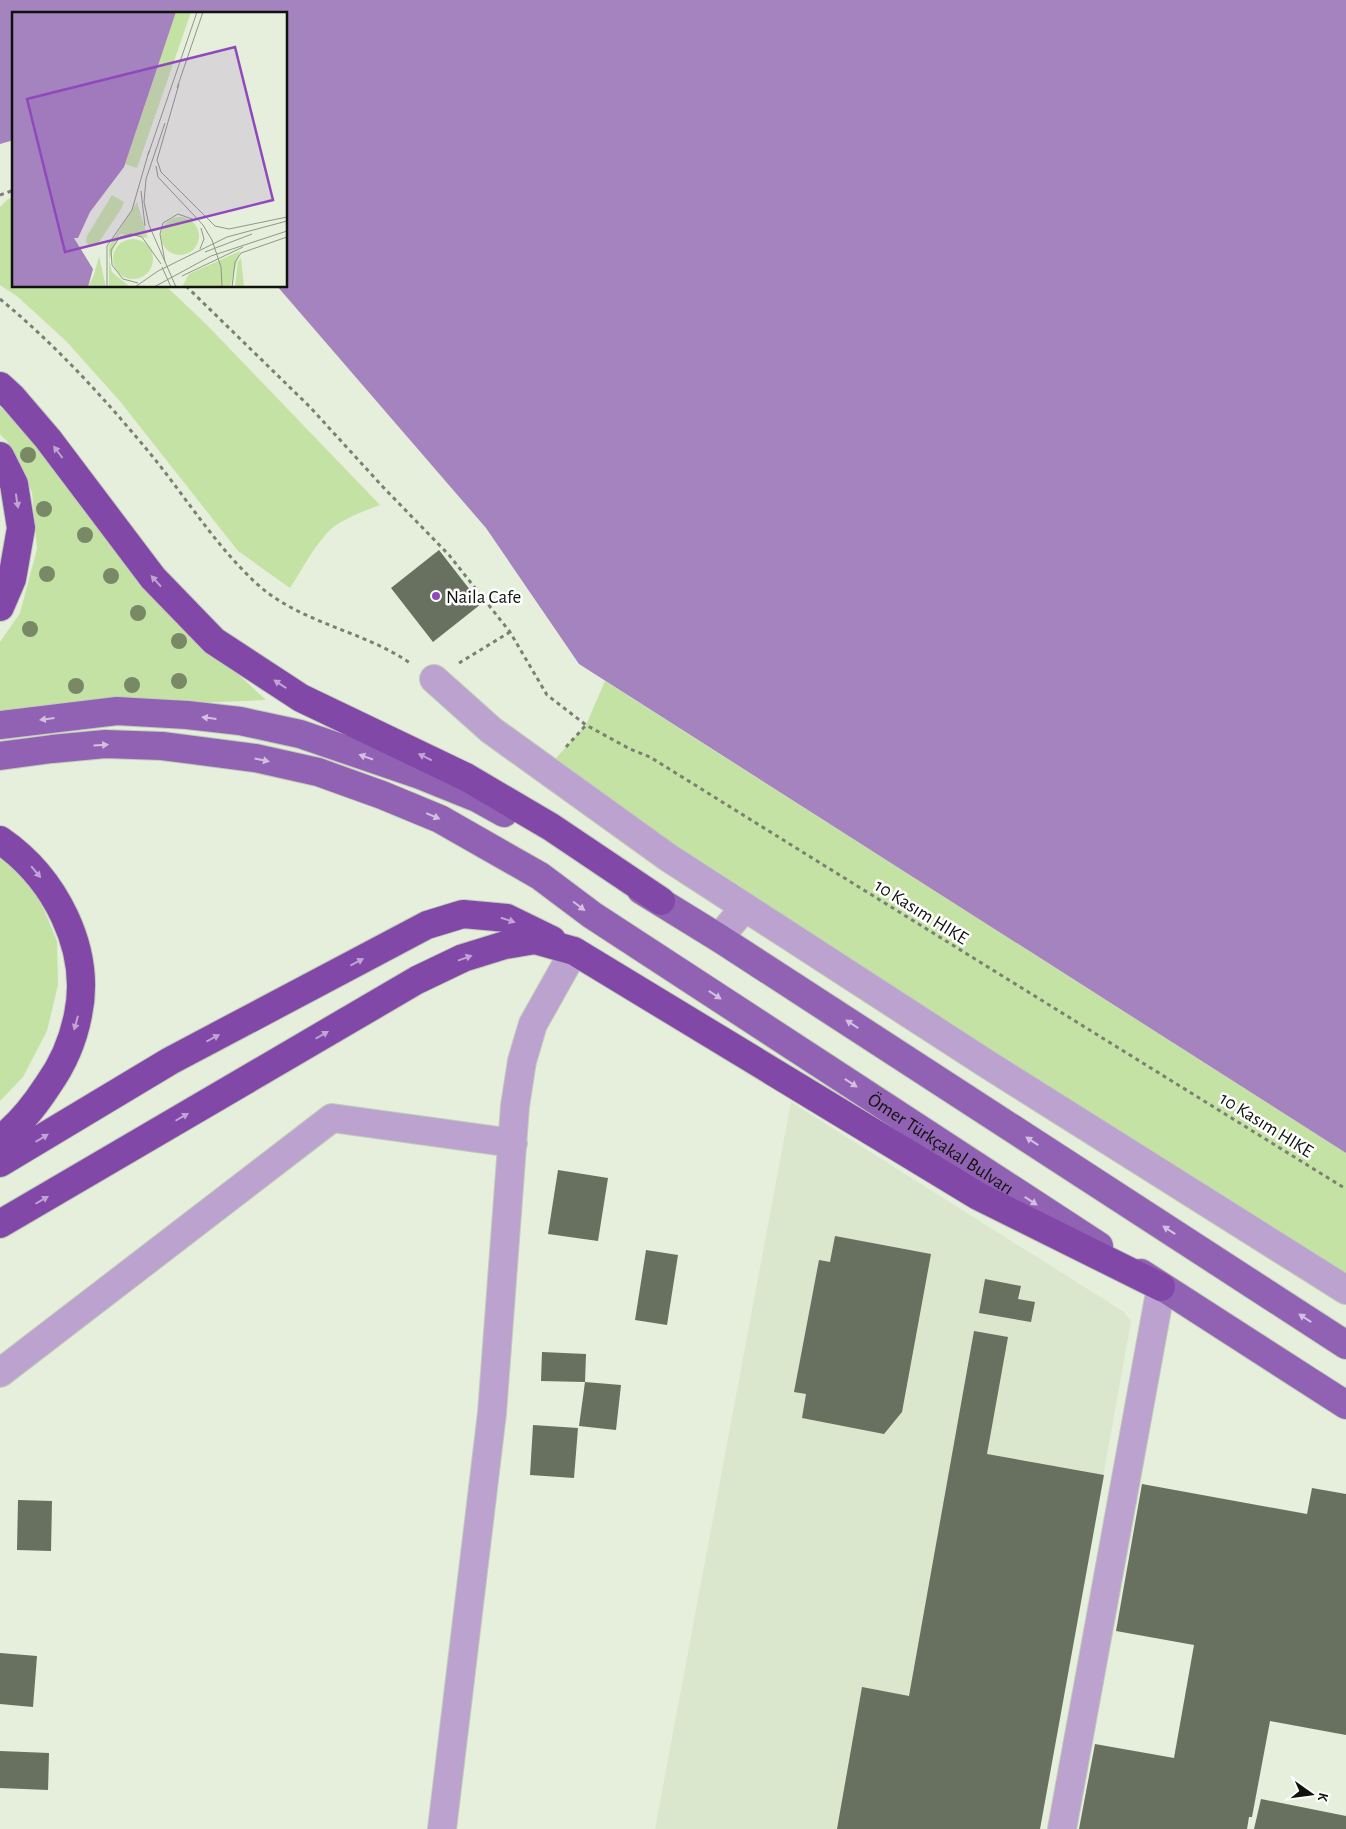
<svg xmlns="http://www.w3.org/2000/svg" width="1346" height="1829" font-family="'Alegreya Sans',sans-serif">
	<rect width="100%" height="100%" fill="#e5efdc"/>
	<path fill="#dae7cd" d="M791 1102 1124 1312 1131 1321 1040 1829H655Z"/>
	<path fill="#c5e2a5" d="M14 197V286H166L206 324 380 505C364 511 339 520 328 532 312 549 302 570 290 588L238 551 119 400 66 341 18 297 0 285V207L8 199Z
		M0 407 16 421 173 614 266 700 0 711V642L20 613 37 549 32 492 7 441 0 434Z
		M605 681 1346 1153V1291L546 769 586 725Z
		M0 858 11 863 40 900 57 941 58 985 47 1031 23 1077 0 1101Z"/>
	<path fill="#a583bf" d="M0 0H1346V1153L579 664 486 528 277 286H286V14H14V140L0 144Z"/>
	<path fill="#68705f" d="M439 550 481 604 433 642 391 588Z
		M558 1170 608 1178 598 1241 548 1234Z
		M835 1236 931 1254 902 1412 884 1434 802 1418 806 1394 794 1392 819 1260 830 1262Z
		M646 1250 678 1255 667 1325 635 1320Z
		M985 1279 1021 1286 1018 1299 1035 1302 1031 1322 979 1313Z
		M974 1331 1008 1337 987 1454 1104 1475 1040 1829H837L862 1687 909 1696Z
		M542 1352 586 1354 585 1382 541 1381Z
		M585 1382 621 1385 616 1430 579 1426Z
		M533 1425 578 1428 574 1478 530 1475Z
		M1142 1484 1307 1514 1312 1488 1346 1494V1735L1270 1721 1252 1817H1249L1247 1829H1079L1095 1744 1174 1758 1194 1645 1116 1631Z
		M18 1500 52 1501 51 1551 17 1550Z
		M0 1653 37 1656 33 1707 0 1704Z
		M0 1751 49 1753 48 1790 0 1788Z
		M1261 1799 1346 1816V1829H1254Z"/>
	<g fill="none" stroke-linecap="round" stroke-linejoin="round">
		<g stroke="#c3ccbb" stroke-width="30">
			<path id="minor" d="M434 679 491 730 669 858 987 1064 1346 1290
				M719 938 745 907
				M0 1373 332 1118 513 1143
				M442 1829 492 1413 515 1106 522 1061 533 1024 574 951
				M1062 1829 1161 1287"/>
		</g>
		<g stroke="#c3ccbb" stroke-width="30">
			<g id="major">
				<path d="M0 725 117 711 187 715 240 721 300 734 420 775 477 798 504 813"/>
				<path id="s1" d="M0 756 52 749 105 744 162 746 255 758 318 772 382 795 440 819 540 876 592 915 1099 1246"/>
				<path d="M641 890 719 938 1346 1345"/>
				<path d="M1141 1273 1346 1405"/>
			</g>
		</g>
		<g stroke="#c3ccbb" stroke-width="30">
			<path id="highway" d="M0 386 12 397 48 439 153 578 214 641 301 698 466 777 551 827 661 901
				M0 456 14 484 21 528 12 579 0 607
				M0 840C54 877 92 948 78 1015 73 1041 63 1064 48 1085 35 1105 20 1125 0 1139
				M0 1163 170 1061 427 925 463 914 507 918 552 940
				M0 1224 417 980 463 958 505 945 535 940 574 951 978 1196 1161 1287"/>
		</g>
		<path stroke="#7a8073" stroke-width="3" stroke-dasharray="4 4" stroke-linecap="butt" d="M0 195 14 190
			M186 286 310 407 383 487 449 555 510 632 547 695 586 725 630 749 650 757 817 861 1346 1189
			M0 299C57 346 106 400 153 457 187 499 216 546 256 583 299 623 362 630 410 663
			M459 663 510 632
			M566 747 586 725"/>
		<use href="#minor" stroke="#bba2cf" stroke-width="28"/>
		<use href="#major" stroke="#9162b3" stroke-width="28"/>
		<use href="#highway" stroke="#8248a8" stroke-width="28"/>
	</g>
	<g fill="#798865">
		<circle cx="28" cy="455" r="8"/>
		<circle cx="44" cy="509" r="8"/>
		<circle cx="85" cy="535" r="8"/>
		<circle cx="47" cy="574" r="8"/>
		<circle cx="111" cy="576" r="8"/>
		<circle cx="138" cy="613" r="8"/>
		<circle cx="30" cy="629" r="8"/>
		<circle cx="179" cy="641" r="8"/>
		<circle cx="179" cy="681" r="8"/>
		<circle cx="132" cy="685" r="8"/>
		<circle cx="76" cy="686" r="8"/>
	</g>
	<defs><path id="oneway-solid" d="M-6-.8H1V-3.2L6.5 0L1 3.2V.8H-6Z" transform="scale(1.25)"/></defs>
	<g fill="#c0a4d4">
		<use href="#oneway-solid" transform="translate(58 452) rotate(-127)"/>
		<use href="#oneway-solid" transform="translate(17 501) rotate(81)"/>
		<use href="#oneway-solid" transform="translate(156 581) rotate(-132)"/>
		<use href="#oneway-solid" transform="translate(280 684) rotate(-147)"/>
		<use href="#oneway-solid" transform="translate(425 757) rotate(-154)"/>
		<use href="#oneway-solid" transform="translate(36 872) rotate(50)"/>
		<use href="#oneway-solid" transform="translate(508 920) rotate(17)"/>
		<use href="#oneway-solid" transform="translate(465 958) rotate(-20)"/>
		<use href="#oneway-solid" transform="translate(357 962) rotate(-28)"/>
		<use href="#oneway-solid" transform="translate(76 1023) rotate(105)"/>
		<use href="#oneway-solid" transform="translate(322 1035) rotate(-30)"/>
		<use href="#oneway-solid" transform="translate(213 1038) rotate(-28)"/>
		<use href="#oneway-solid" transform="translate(182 1117) rotate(-30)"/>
		<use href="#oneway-solid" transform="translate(42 1138) rotate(-31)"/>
		<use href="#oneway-solid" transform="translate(42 1200) rotate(-30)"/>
	</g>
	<g fill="#d3c0e1">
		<use href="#oneway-solid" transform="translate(209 718) rotate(-173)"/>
		<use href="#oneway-solid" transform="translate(47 719) rotate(173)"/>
		<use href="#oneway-solid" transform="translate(101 745) rotate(-3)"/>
		<use href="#oneway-solid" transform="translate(366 757) rotate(-161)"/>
		<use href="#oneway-solid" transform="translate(262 760) rotate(12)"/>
		<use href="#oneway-solid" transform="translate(433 816) rotate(23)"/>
		<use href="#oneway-solid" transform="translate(579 906) rotate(37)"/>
		<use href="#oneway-solid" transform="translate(715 995) rotate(33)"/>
		<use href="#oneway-solid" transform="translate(852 1024) rotate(-147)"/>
		<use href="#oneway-solid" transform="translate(851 1083) rotate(33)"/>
		<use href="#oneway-solid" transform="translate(1032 1141) rotate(-147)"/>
		<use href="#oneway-solid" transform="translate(1031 1201) rotate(33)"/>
		<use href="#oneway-solid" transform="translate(1169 1230) rotate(-147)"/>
		<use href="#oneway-solid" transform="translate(1305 1318) rotate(-147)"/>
	</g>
	<circle fill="#8f49bc" stroke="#fff" stroke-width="2" cx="436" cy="596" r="5"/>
	<g text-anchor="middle" stroke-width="5" stroke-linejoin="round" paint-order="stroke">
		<g font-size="19" fill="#10130c" stroke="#fff" text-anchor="start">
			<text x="446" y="603">Naila Cafe</text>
		</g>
		<g font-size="19" fill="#10130c" stroke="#fff">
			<text transform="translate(922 911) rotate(32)" y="7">10 Kasım HIKE</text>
			<text transform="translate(1267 1124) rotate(32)" y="7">10 Kasım HIKE</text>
			<text dy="7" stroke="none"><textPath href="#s1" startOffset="1049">Ömer Türkçakal Bulvarı</textPath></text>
		</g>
	</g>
	<g transform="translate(12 12)">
		<rect width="275" height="275" fill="#e5efdc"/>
		<path d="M164 0H179L125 156 113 152ZM100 183 112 190 109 197 85 233 78 235 74 230 75 224ZM125 190 136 226 108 222 97 248 100 260 118 275H97V234ZM149 224a19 19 0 1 1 38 0a19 19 0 1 1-38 0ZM101 247a20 20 0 1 1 40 0a20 20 0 1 1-40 0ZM228 239 218 275H170L177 262ZM87 244 94 275H76L82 263ZM229 246 232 275H223L226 249Z" fill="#c5e2a5"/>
		<path d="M0 0H164L112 155 78 200 66 226H62L81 257 76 275H0Z" fill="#a583bf"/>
		<path fill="none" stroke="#909789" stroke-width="1" d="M167 72 145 148 149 160 203 214 217 217 275 205M165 76 191 0M153 111 134 167 132 190 137 213 164 275M136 143 185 0M144 154 146 165 191 213 200 228 209 255 210 275M129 179 133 214M188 237 192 227 189 216M193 240 240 222M153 250 148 222 151 211 166 202 183 208M150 255 159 275M170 264 231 235M126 271 111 267 100 253 99 238 108 225 119 222 130 225 149 252M95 275V234L120 198 137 139M123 275 146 259 215 225 275 209M142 275 199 244 275 219M220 275 223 250 229 241 275 225"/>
		<path fill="#8f49bc" fill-opacity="0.15" stroke="#8f49bc" stroke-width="2.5" d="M223 35 261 188 53 240 15 87Z"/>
		<rect width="275" height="275" fill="none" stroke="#10130c" stroke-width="2.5"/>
	</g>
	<g transform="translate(1311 1794) rotate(104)" stroke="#ffffff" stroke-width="4" paint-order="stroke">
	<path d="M0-4L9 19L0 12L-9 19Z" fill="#10130c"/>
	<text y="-8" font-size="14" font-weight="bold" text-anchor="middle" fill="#10130c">K</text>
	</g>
</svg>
